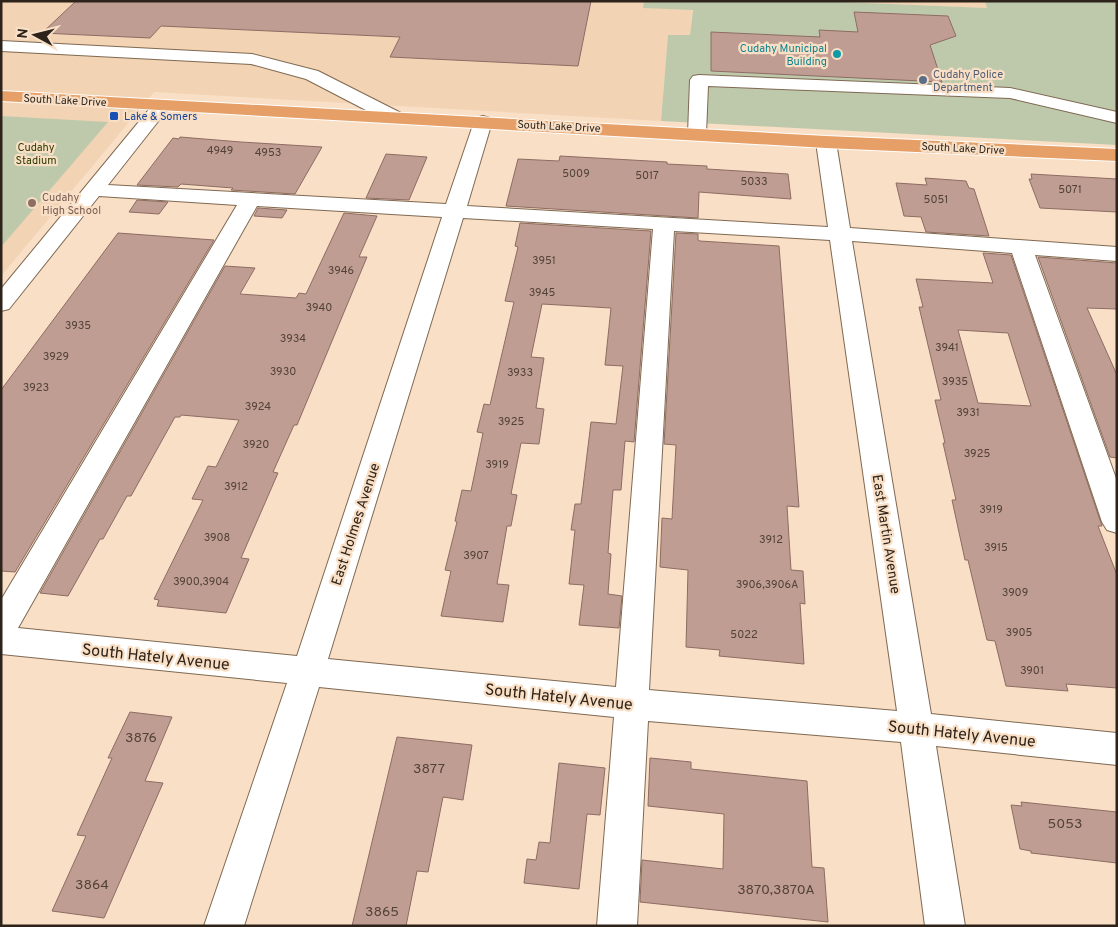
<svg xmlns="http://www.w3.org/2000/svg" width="1118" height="927" font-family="Overpass,sans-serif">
	<rect width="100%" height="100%" fill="#f9dfc5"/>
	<path fill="#f2d3b3" d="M1 1H693L690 35H668L661 121 154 92 1 276Z
		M820 1H985L988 8Z"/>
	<path fill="#bec9ac" d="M644 1H820L987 8 985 1H1117V145L661 121 668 35H690L693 10 643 8Z
		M1 116 108 122 1 247Z"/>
	<path fill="#c09d93" stroke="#8d6c63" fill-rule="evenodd" d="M76 1H591L578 66 390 57 400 37 161 26 150 38 42 33Z
		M854 12 948 16 956 36 930 45 942 82 711 71V32L820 37 819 30 858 32Z
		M180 137 241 142 322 147 295 194 231 190 233 188 181 184 178 187 137 185 173 138 179 139Z
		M386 154 427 157 409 200 366 198Z
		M560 156 667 162V164L707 166V169L788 174 791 199 699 192 698 218 506 206 518 159 559 161Z
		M1031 174 1117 179V212L1040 208 1029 179H1032Z
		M925 178 966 181 969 188 974 189 989 236 926 232 921 217 904 216 896 183 927 185Z
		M137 200 168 202 159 214 129 212Z
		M258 208 287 210 282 218 254 216Z
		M344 213 377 216 359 257H367L297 425H294L273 472 278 473 241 558 249 559 226 613 157 606 159 600 154 599 203 500 192 499 208 466 216 467 239 420 181 415 180 417H175L131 496H127L103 539H100L68 596 40 593 225 266 255 268 240 294 296 298 299 293 306 294Z
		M520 223 651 231 634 442 625 441 621 490H613L608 553 611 554 608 594 622 596 619 628 579 625 584 585 569 584 575 530H571L575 504H581L591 422 616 424 623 366 605 365 611 308 542 304 531 357 544 358 536 408 544 409 539 444 521 443 511 494 517 495 511 526H507L497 584 509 585 503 622 441 616 451 571 445 570 457 522 455 521 462 490 471 491 483 433 477 432 484 404 490 405 514 302 505 301 518 247 515 246Z
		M118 233 214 240 15 572 1 571V390Z
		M676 233 698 234V240L700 241 779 246 799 507 787 506 791 570 803 571 805 604 800 603 804 664 719 656 720 650 686 647 688 570 660 567 662 518 672 519 676 445 664 444Z
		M983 253 1011 255 1102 526H1098L1117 575V688L1066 684 1068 691 1006 686 995 641 987 640 968 560H965L952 500H956L943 443H945L935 400H941L919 307H923L916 279 993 283ZM958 330 1008 333 1031 406 978 403Z
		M1038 257 1117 263V309L1087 308 1117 375V458L1110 457Z
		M130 712 172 717 145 781 163 783 104 918 52 911 86 836 77 835 112 758H108Z
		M397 737 472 745 463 800 443 797 428 872 417 871 406 926H352Z
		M650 758 691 762V769L807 781 812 867 824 868 828 922 640 902 642 860 723 869 724 814 648 806Z
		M559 763 605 768 600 815 587 814 579 889 524 883 527 859 536 860 539 842 550 843Z
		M1021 802 1117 812V863L1031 853V851L1020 849 1011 805 1022 806Z"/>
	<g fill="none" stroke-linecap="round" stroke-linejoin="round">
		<g stroke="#7f6952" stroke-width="2">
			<path id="minor" d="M1 41 252 54 318 71 401 113 403 117 401 121 394 123 387 121 306 79 251 64 1 51Z
				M699 75 1010 88 1117 112V123L1010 98 708 86 706 134 704 138 697 140 690 138 688 134 690 80 693 76Z
				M162 100 168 101 171 105 108 185 446 204 474 122 476 118 483 116 490 118 492 122 467 206 828 227 816 142 819 138 826 136 833 138 836 142 850 228 1117 247V261L1035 255 1117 481V533L1107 530 1102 522 1012 253 852 241 931 714 1117 733V765L936 746 965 926H925L901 742 648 721 637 926H597L614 717 319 687 244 926H204L287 683 1 654V600L237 205 99 196 9 309 1 311V289L156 101ZM257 206 442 217 297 656 18 628ZM463 218 653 229 616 687 328 659ZM674 231 830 240 897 711 649 690Z"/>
		</g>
		<g stroke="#fff" stroke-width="2">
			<path id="major" d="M1 91 826 136 1117 149V161L826 148 1 101Z"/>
		</g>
		<use href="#minor" fill="#fff" fill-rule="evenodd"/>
		<use href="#major" fill="#e59f67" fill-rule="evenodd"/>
	</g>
	<circle fill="#0f9aa8" stroke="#f9dfc5" stroke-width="2" cx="837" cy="54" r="5"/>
	<circle fill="#5c6f8a" stroke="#f9dfc5" stroke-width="2" cx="923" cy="80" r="5"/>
	<rect fill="#1a4fb4" stroke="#f9dfc5" stroke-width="2" x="109" y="111" width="10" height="10" rx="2.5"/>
	<circle fill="#8d6e63" stroke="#f9dfc5" stroke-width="2" cx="32" cy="203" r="5"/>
	<g text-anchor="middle" stroke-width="4.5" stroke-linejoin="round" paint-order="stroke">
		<g font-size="11" fill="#0d838f" stroke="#f9dfc5" text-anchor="end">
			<text x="827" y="52">Cudahy Municipal<tspan x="827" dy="13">Building</tspan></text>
		</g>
		<g font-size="11" fill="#4e5e75" stroke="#f9dfc5" text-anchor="start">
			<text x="933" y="78">Cudahy Police<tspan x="933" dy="13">Department</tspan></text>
		</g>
		<g font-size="11" fill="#2d231a" stroke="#f9dfc5">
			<text transform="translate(65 100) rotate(3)" y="4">South Lake Drive</text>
			<text transform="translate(559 126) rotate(3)" y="4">South Lake Drive</text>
			<text transform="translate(963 148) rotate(3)" y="4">South Lake Drive</text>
		</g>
		<g font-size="11" fill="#164399" stroke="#f9dfc5" text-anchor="start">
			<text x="124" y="120">Lake &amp; Somers</text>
		</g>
		<g font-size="11" fill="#2d3d01" stroke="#f9dfc5">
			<text x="36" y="151">Cudahy<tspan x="36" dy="13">Stadium</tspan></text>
		</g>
		<g font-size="11" fill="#524238">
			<text x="220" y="154">4949</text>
			<text x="268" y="156">4953</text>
			<text x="576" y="177">5009</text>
			<text x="647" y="179">5017</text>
			<text x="754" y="185">5033</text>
			<text x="1070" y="193">5071</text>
			<text x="936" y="203">5051</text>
			<text x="544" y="264">3951</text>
			<text x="341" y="274">3946</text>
			<text x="542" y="296">3945</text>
			<text x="319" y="311">3940</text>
			<text x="78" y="329">3935</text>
			<text x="293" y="342">3934</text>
			<text x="947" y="351">3941</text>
			<text x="56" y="360">3929</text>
			<text x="283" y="375">3930</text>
			<text x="520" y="376">3933</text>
			<text x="955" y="385">3935</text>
			<text x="36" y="391">3923</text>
			<text x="258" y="410">3924</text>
			<text x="968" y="416">3931</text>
			<text x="511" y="425">3925</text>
			<text x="256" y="448">3920</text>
			<text x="977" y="457">3925</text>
			<text x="497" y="468">3919</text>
			<text x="236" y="490">3912</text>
			<text x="991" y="513">3919</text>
			<text x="217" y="541">3908</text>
			<text x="771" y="543">3912</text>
			<text x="996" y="551">3915</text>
			<text x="476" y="559">3907</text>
			<text x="201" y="585">3900,3904</text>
			<text x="767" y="588">3906,3906A</text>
			<text x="1015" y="596">3909</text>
			<text x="1019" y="636">3905</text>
			<text x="744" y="638">5022</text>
			<text x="1032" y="674">3901</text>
		</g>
		<g font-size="11" fill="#785e54" stroke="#f9dfc5" text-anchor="start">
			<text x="42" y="201">Cudahy<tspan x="42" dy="13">High School</tspan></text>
		</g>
		<g font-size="14" fill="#2d231a" stroke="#f9dfc5">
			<text transform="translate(355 524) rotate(-72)" y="5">East Holmes Avenue</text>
			<text transform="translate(887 534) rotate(81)" y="5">East Martin Avenue</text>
		</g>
		<g font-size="14" fill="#524238">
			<text x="141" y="742">3876</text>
			<text x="429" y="773">3877</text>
			<text x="1065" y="828">5053</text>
			<text x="92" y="889">3864</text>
			<text x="776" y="894">3870,3870A</text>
			<text x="382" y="916">3865</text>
		</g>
		<g font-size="16" fill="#2d231a" stroke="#f9dfc5">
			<text transform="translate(156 656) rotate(6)" y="6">South Hately Avenue</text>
			<text transform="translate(559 696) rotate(6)" y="6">South Hately Avenue</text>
			<text transform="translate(962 733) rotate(6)" y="6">South Hately Avenue</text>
		</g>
	</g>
	<rect width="1118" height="927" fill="none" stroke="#2d231a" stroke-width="5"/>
	<g transform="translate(35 35) rotate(277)" stroke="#f9dfc5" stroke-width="4" paint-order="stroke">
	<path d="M0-4L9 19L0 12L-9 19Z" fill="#2d231a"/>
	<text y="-8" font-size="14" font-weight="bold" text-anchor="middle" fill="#2d231a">N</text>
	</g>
</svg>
